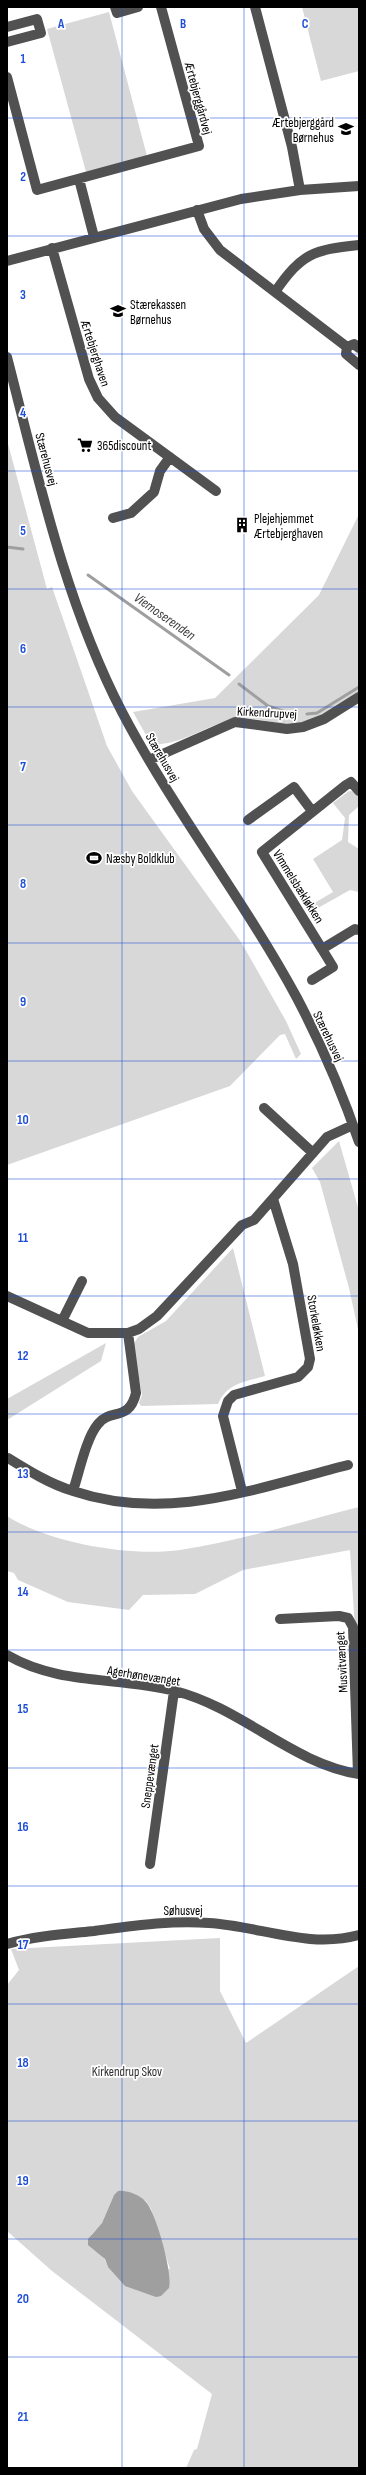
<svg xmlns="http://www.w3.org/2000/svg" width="366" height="2475" font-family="'Sofia Sans Condensed',sans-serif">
	<rect width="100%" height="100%" fill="#fff"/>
	<path fill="#d8d8d8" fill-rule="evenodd" d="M302 7H359V71L321 81Z
		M109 12 147 156 86 172 47 29Z
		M7 440 47 589 52 587 107 746 132 791 241 942 286 1021 301 1054 296 1059 285 1034 280 1035 230 1086 7 1165Z
		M359 514V693C341 705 306 727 284 724 269 722 254 717 238 719 209 722 181 747 151 744L133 712 215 698 319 595Z
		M349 791 356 792 359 797V806L349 815 348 842 359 849V892L350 890 309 913 306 908 333 892 313 859 342 840 345 818 333 803Z
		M339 1141 359 1211V1334L349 1288 320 1182 312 1168Z
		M233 1248 265 1376C244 1382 227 1383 218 1404L141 1406 139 1403 142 1395 133 1345 138 1337 166 1321Z
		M106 1343 101 1361 7 1420V1399Z
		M359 1507V1694L350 1550 243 1570 195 1594 143 1595 129 1610 68 1602 18 1580 14 1573 7 1571V1516C49 1543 130 1557 180 1550 240 1541 300 1522 359 1507Z
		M220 1938V1991L246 2043 359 1966V2468H186L194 2450 197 2449 212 2394 52 2271 7 2231V1985L19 1970 11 1949ZM126 2191 146 2201 151 2209 170 2269 108 2267C104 2256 96 2246 91 2235L102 2223 114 2195Z"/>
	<path fill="#9f9f9f" d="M118 2191C127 2190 140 2195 146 2202 156 2213 173 2273 169 2288L161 2296 156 2297 125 2286 108 2267 105 2259 88 2245V2239L102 2223 114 2195Z"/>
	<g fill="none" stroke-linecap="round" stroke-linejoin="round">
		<path stroke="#9f9f9f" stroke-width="3" d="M7 547 23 549
			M88 575 229 675
			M239 684 268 706 292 714
			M307 714 317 713 359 687"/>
		<path stroke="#515151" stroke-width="10" d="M115 7 117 13 138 7
			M255 7 292 147 300 190
			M7 27 37 19 41 33 7 42
			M7 77 37 190 199 146 161 7
			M79 179 94 237
			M197 210 204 229 220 250 347 347
			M52 248 89 379 98 398 115 417 216 491
			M7 261 241 199 300 190 359 186
			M275 292C302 253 313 250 359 245
			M347 347 346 354 359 365
			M347 347 354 344 359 348
			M7 357C38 477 65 602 122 712 174 811 244 900 297 998 321 1044 342 1092 359 1142
			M113 518 131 513 154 492 160 471 170 457
			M149 760 235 722 287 729 303 727 324 719 359 697
			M359 791 351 782 346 785 262 852 322 949 355 929 359 930
			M248 820 294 787 312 811
			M312 980 333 967 322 949
			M264 1108 313 1153
			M7 1296 88 1333H128L139 1329 157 1316 242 1225 254 1220 327 1137 353 1125
			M62 1321 82 1281
			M8 1458C29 1471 50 1484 73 1491 168 1523 256 1488 348 1465
			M73 1491C79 1473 86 1438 98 1424 111 1408 129 1422 136 1393L128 1333
			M242 1491 223 1416 228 1401 234 1395 298 1377 308 1367 310 1359 293 1264 273 1199
			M280 1619 339 1616 348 1618 353 1627 358 1774
			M7 1655C61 1686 117 1676 175 1691 242 1708 293 1764 359 1774
			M150 1864 174 1691
			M7 1944C35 1936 65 1934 94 1931 132 1926 171 1920 209 1923 260 1926 308 1949 359 1935"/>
	</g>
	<path fill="none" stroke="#1d4ed8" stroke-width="1" stroke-opacity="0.55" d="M122 7V2468M244 7V2468M7 118H359M7 236H359M7 354H359M7 471H359M7 589H359M7 707H359M7 825H359M7 943H359M7 1061H359M7 1179H359M7 1296H359M7 1414H359M7 1532H359M7 1650H359M7 1768H359M7 1886H359M7 2004H359M7 2121H359M7 2239H359M7 2357H359"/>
	<defs>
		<g id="school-bare" transform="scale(1.2)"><path d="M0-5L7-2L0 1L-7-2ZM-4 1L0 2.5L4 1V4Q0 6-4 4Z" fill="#000" stroke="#fff" stroke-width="2.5" paint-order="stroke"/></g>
		<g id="supermarket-bare" transform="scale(1.2)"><path d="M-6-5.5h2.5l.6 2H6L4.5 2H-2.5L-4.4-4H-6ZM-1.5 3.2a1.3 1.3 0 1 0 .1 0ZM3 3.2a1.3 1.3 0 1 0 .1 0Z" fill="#000" stroke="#fff" stroke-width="2.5" paint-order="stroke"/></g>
		<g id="building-bare" transform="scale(1.2)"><path d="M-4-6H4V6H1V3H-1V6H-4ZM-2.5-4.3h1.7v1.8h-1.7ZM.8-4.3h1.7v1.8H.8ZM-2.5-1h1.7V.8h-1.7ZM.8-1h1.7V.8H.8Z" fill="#000" stroke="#fff" stroke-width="2.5" paint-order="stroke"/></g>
		<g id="stadium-bare" transform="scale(1.2)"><path d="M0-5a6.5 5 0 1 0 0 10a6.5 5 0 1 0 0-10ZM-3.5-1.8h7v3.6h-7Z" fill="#000" stroke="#fff" stroke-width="2.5" paint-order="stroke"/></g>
	</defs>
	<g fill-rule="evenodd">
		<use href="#school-bare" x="346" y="129"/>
		<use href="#school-bare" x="118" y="311"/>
		<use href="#supermarket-bare" x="85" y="445"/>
		<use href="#building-bare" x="242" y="525"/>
		<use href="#stadium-bare" x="94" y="858"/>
	</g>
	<g text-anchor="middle" stroke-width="3.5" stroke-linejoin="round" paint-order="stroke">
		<g font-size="13" fill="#000" stroke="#fff">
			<text transform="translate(199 98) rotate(75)" y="5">Ærtebjerggårdvej</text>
			<text transform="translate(96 353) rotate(72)" y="5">Ærtebjerghaven</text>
			<text transform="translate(47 459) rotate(75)" y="5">Stærehusvej</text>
			<text transform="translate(267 712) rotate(3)" y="5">Kirkendrupvej</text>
			<text transform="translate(163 757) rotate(60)" y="5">Stærehusvej</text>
			<text transform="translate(299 886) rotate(58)" y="5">Vimmelsbækløkken</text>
			<text transform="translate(329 1036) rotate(64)" y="5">Stærehusvej</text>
			<text transform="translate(317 1323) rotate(80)" y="5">Storkeløkken</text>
			<text transform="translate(341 1662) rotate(-93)" y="5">Musvitvænget</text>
			<text transform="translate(144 1675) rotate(9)" y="5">Agerhønevænget</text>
			<text transform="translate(149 1776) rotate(-82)" y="5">Sneppevænget</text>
			<text x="183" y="1915">Søhusvej</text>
		</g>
		<g font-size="13" fill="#000" stroke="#fff" text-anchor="start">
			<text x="334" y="127" text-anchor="end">Ærtebjerggård<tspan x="334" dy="15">Børnehus</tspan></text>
			<text x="130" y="309">Stærekassen<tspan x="130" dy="15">Børnehus</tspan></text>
			<text x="97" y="450">365discount</text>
			<text x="254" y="523">Plejehjemmet<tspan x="254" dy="15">Ærtebjerghaven</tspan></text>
			<text x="106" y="863">Næsby Boldklub</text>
		</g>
		<g font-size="13" fill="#2f2f2f" stroke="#fff">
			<text x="127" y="2076">Kirkendrup Skov</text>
		</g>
		<g font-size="14" font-style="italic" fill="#404040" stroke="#fff">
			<text transform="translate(165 616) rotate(35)" y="5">Viemoserenden</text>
		</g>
	</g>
	<g font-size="13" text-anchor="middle" font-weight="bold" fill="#1d4ed8" stroke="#fff" stroke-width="3.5" stroke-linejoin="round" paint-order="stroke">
		<text x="61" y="28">A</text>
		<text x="183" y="28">B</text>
		<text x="305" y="28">C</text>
		<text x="23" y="63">1</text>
		<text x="23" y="181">2</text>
		<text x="23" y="299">3</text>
		<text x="23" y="417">4</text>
		<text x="23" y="535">5</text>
		<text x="23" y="653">6</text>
		<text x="23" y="771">7</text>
		<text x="23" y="888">8</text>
		<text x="23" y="1006">9</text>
		<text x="23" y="1124">10</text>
		<text x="23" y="1242">11</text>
		<text x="23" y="1360">12</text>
		<text x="23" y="1478">13</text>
		<text x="23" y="1596">14</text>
		<text x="23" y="1713">15</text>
		<text x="23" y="1831">16</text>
		<text x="23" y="1949">17</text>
		<text x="23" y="2067">18</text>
		<text x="23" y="2185">19</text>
		<text x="23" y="2303">20</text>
		<text x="23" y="2421">21</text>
	</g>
	<rect width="366" height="2475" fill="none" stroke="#000000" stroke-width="16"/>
</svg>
